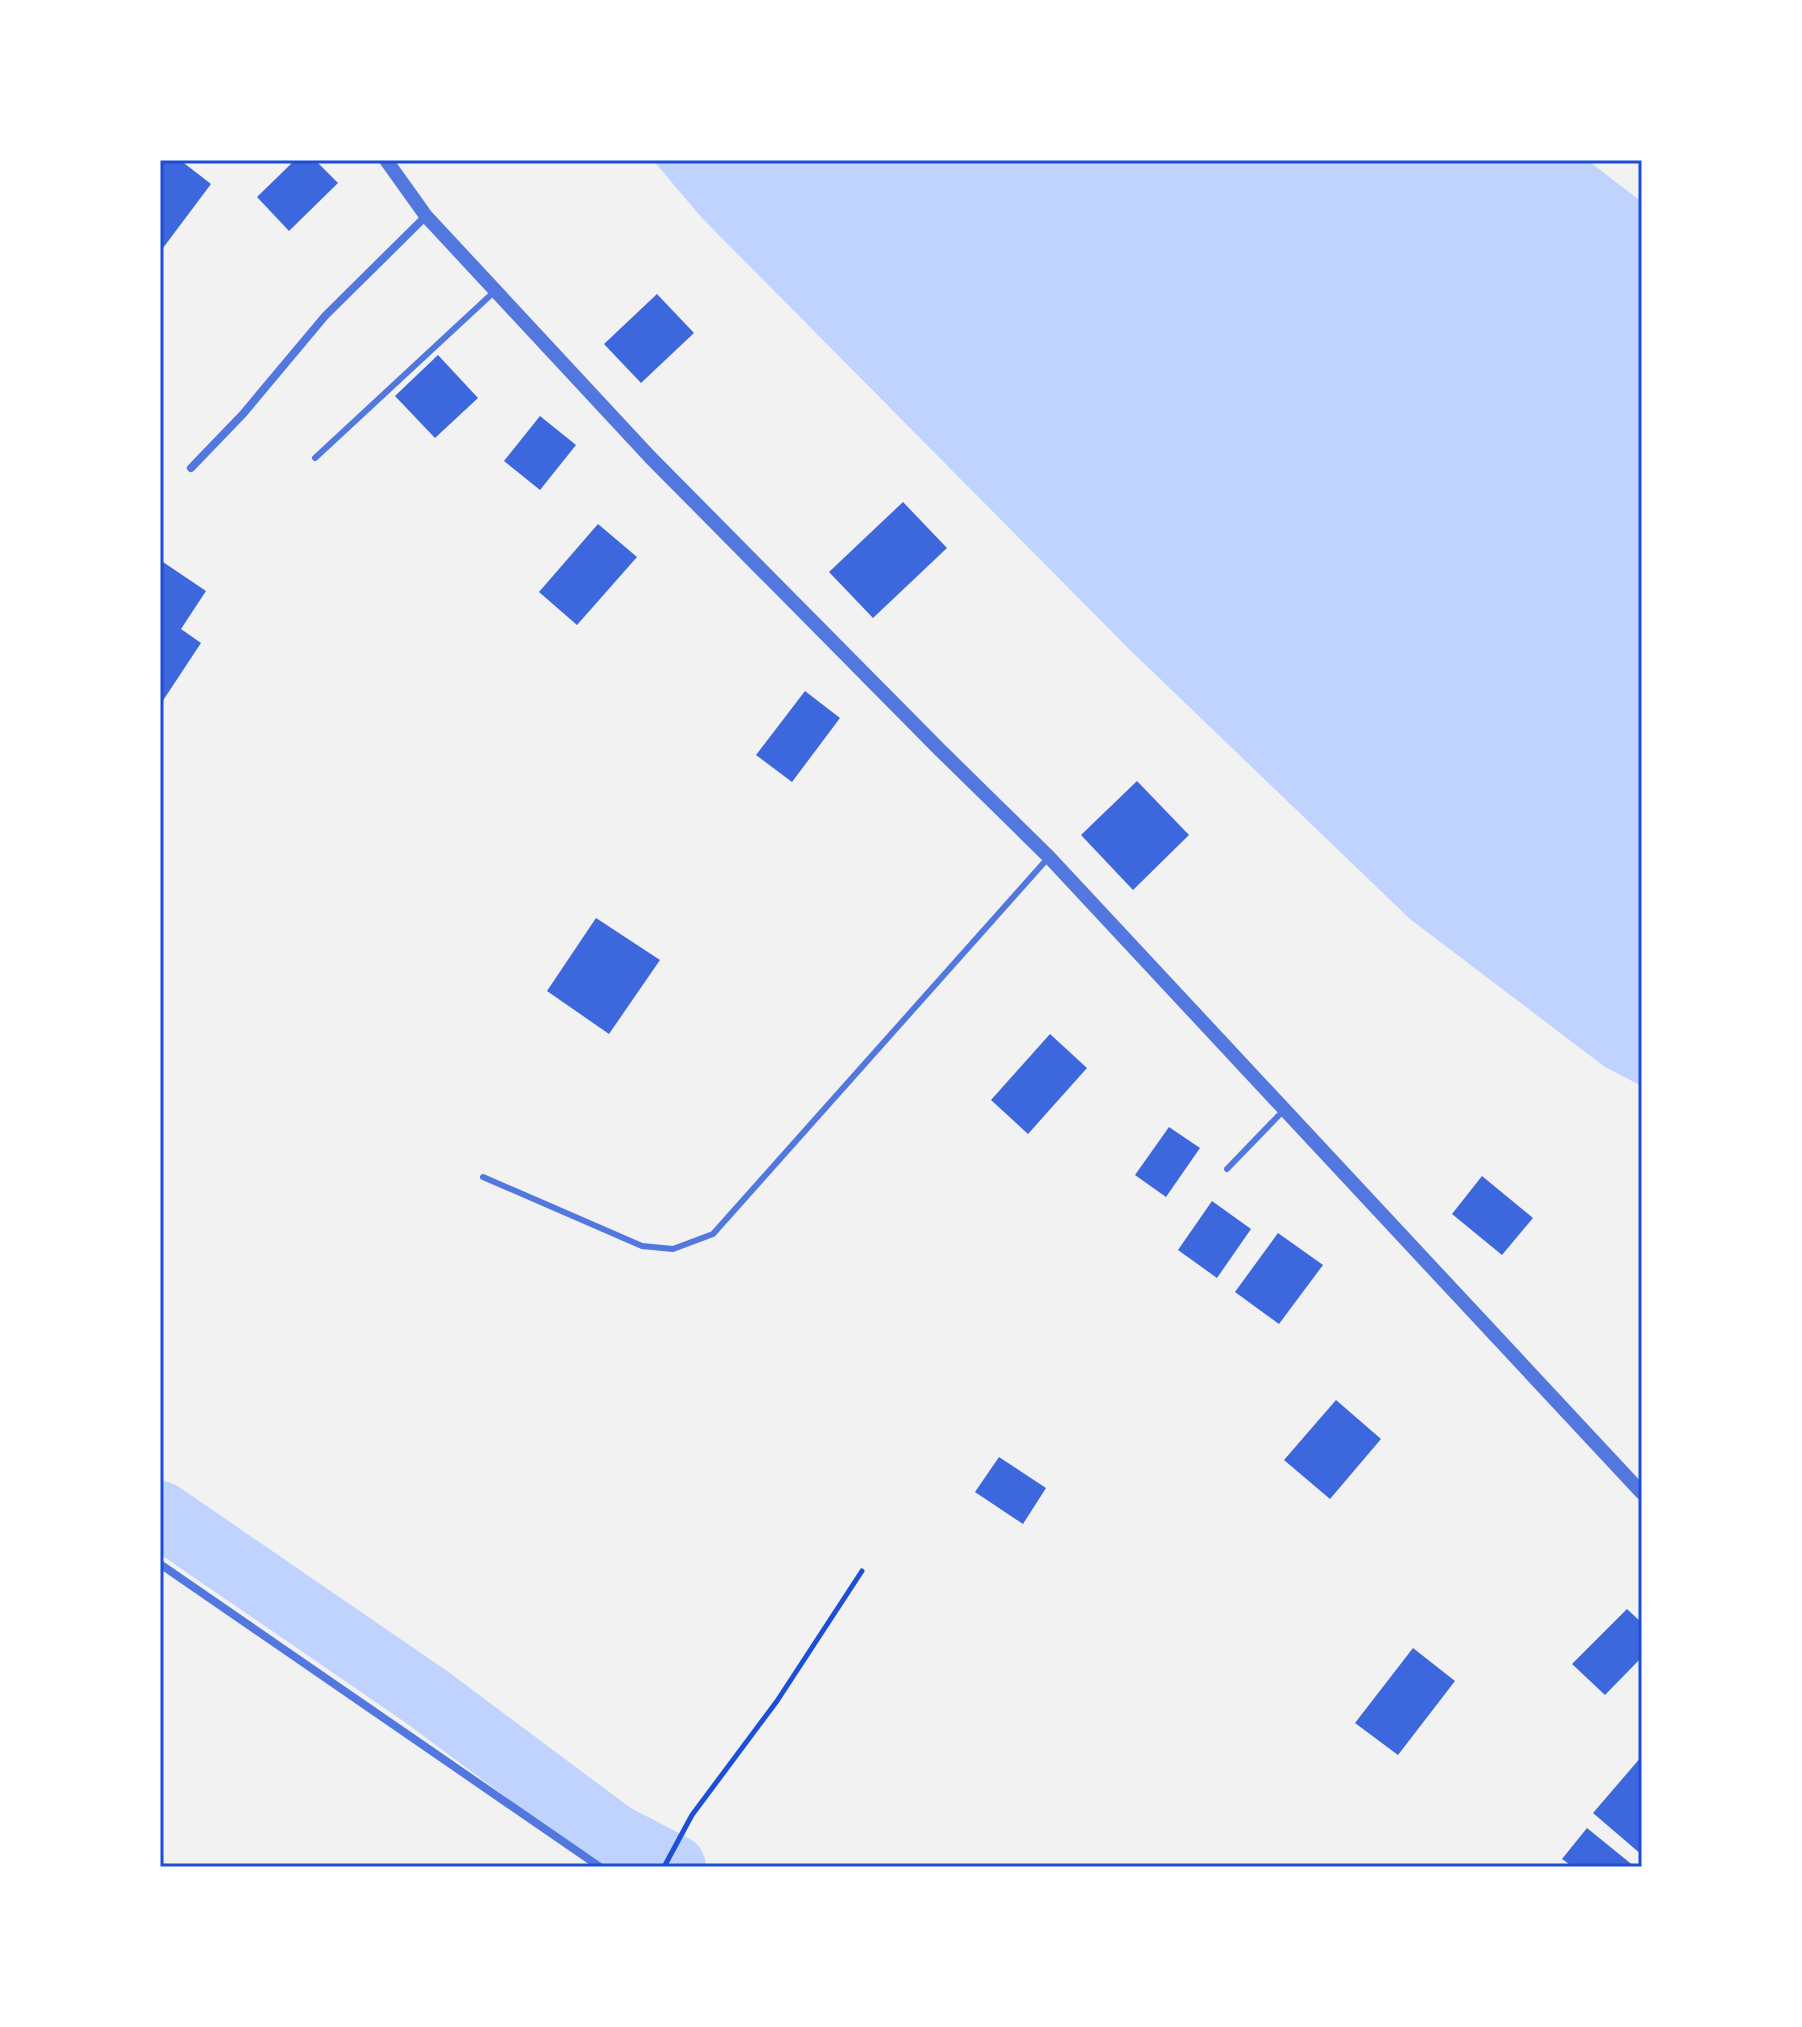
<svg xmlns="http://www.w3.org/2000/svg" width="1802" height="2027" font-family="'PT Sans Narrow',sans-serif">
	<rect width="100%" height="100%" fill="#f2f2f2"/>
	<path fill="#bfd3fe" d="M653 160H1587L1642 202V1086L1605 1067 1410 919 1130 650 701 217Z"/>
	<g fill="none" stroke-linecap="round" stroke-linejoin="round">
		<path stroke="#bfd3fe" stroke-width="66" d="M160 1514 428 1698 613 1836 673 1867"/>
	</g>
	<path fill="#3d67dc" d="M161 160H180L211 184 160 252Z
		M295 160H315L338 183 289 231 257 197Z
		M657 294 694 333 641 383 604 344Z
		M438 355 478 398 435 438 395 396Z
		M540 416 576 445 540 490 504 461Z
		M903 502 947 548 873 618 829 572Z
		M598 524 637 557 577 625 539 592Z
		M160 560 206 591 181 629 201 643 160 705Z
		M805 691 840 718 792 782 756 755Z
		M1137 781 1189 835 1133 890 1081 835Z
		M596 918 660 960 609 1034 547 991Z
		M1050 1034 1087 1068 1028 1134 991 1100Z
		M1169 1127 1200 1148 1166 1197 1135 1175Z
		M1482 1176 1533 1218 1502 1255 1452 1214Z
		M1212 1201 1251 1229 1217 1278 1178 1250Z
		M1278 1233 1323 1265 1279 1324 1235 1292Z
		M1336 1400 1381 1439 1330 1499 1284 1460Z
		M999 1457 1046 1488 1023 1524 975 1492Z
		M1627 1609 1642 1623V1657L1605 1695 1572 1664Z
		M1413 1648 1455 1681 1398 1755 1355 1723Z
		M1642 1756V1855L1593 1813Z
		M1587 1828 1635 1867H1573L1562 1859Z"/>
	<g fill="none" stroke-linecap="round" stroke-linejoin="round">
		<path stroke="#1d4ed8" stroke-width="5" d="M664 1867 692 1815 777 1701 862 1571"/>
		<path stroke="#5277de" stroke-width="6" d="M315 458 495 291
			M1227 1169 1283 1111
			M483 1177 642 1246 673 1249 713 1234 1049 857"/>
		<path stroke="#5277de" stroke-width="8" d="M191 468 243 414 325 316 426 216
			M160 1564 600 1867"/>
		<path stroke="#5277de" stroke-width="14" d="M386 160 426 216 650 457 939 749 1049 857 1642 1493"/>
	</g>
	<rect width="1802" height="2027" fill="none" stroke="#ffffff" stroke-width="324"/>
	<rect x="162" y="162" width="1478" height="1703" fill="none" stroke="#1d4ed8" stroke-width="3"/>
</svg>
